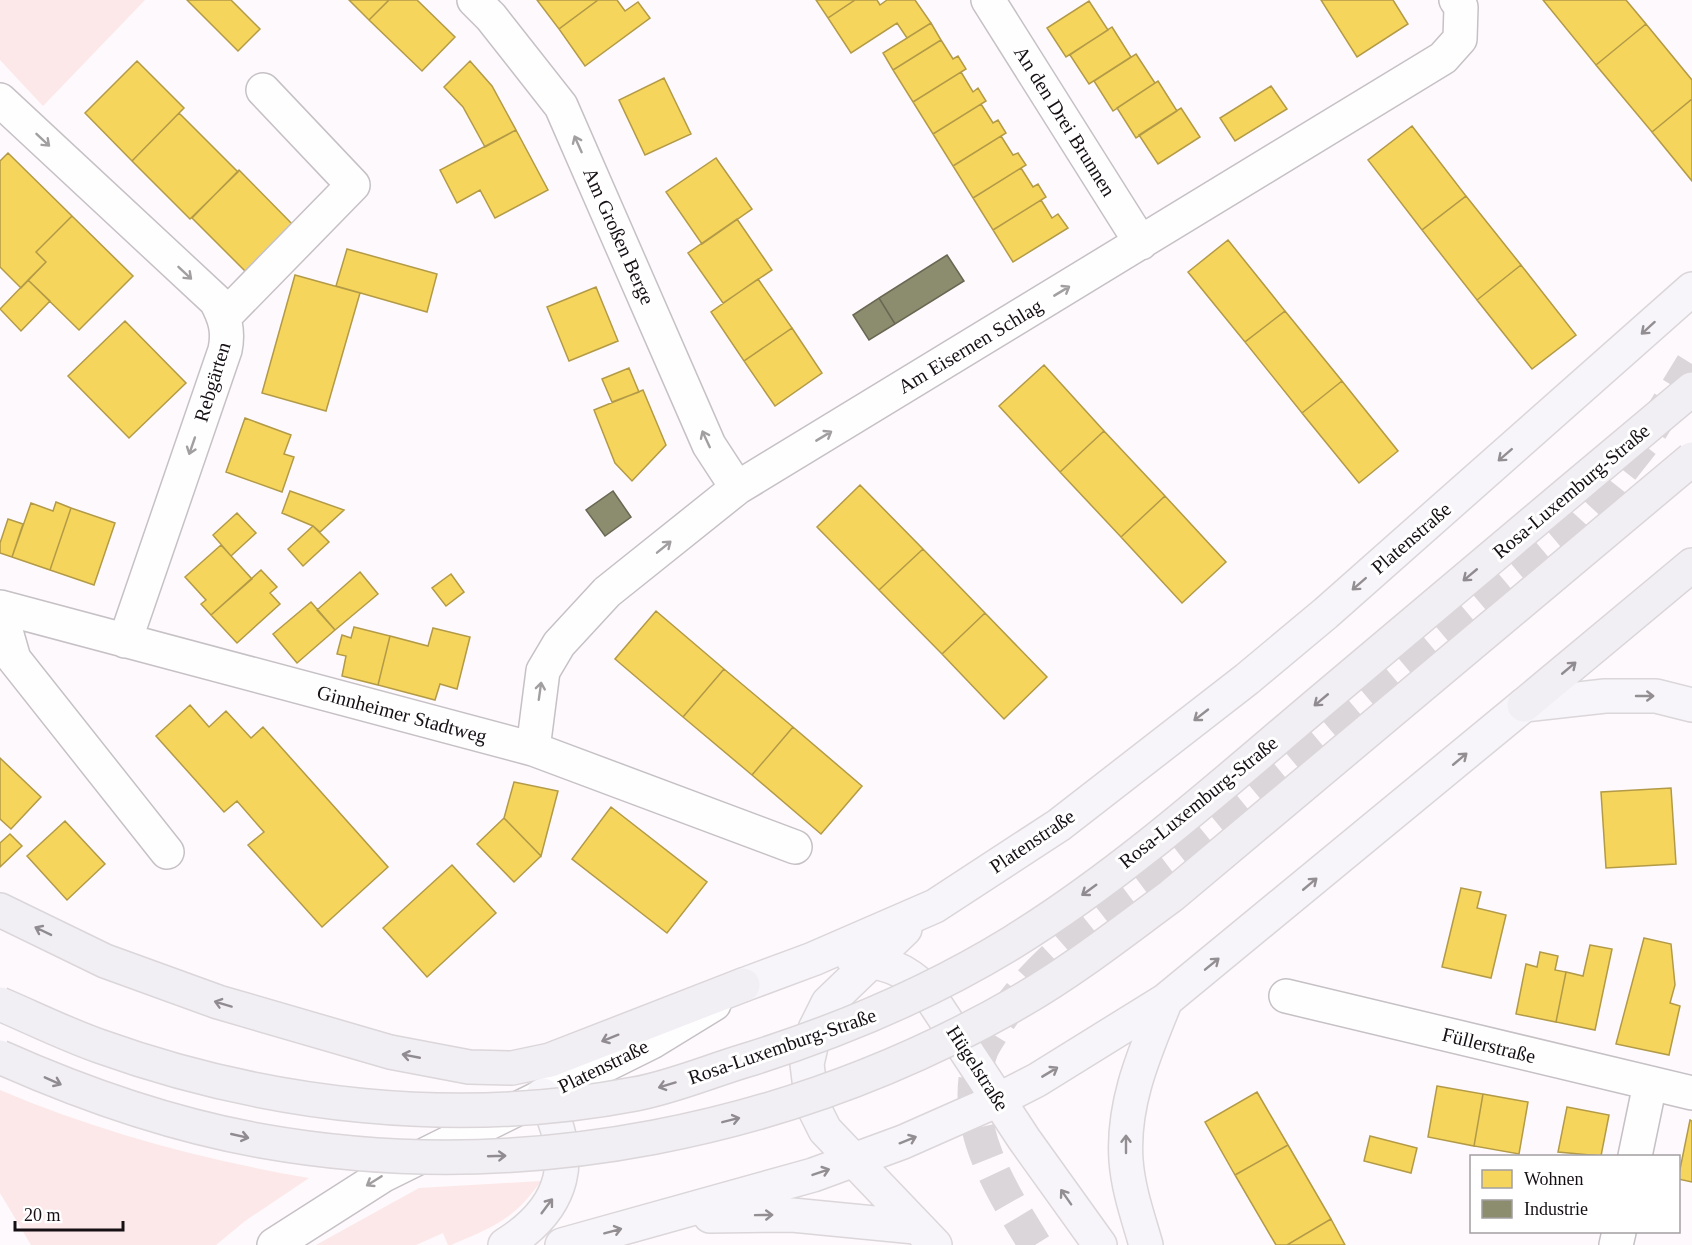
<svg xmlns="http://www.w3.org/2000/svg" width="1692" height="1245" font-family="Georgia,serif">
	<rect width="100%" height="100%" fill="#fef9fc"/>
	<path fill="#fce8e9" d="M0 0H145L43 106 0 60Z
		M0 1090C99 1132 203 1160 309 1178L245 1221 216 1245H31L0 1193Z
		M541 1181C514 1220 493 1227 451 1245H448L443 1233 416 1245H316L419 1188Z"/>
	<path fill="#f6d55c" stroke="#b39a47" stroke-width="1.5" d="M187 0H231L260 29 238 51Z
		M349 0H389L369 20Z
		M389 0H417L455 37 422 71 369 20Z
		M537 0H598L559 29Z
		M598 0H617L625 11 638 2 650 18 585 66 559 29Z
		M816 0H855L828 18Z
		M855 0H877L880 5 887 0H915L931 23 907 38 897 23 851 53 828 18Z
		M1321 0H1393L1408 24 1357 57Z
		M1543 0H1626L1646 24 1596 65Z
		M1089 1 1108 30 1066 57 1047 28Z
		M931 23 941 40 893 70 883 53Z
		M1646 24 1692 80V99L1652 132 1596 65Z
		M1112 27 1131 57 1089 84 1070 55Z
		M941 40 953 59 958 56 966 69 913 102 893 70Z
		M1136 54 1155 83 1113 111 1094 81Z
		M137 61 184 108 132 161 85 113Z
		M470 61 492 86 516 130 485 147 463 107 444 87Z
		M961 72 973 92 978 88 986 101 933 134 913 102Z
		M664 78 691 134 645 155 619 100Z
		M1158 81 1177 111 1136 138 1117 108Z
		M1271 86 1287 109 1235 141 1220 118Z
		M1692 99V181L1652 132Z
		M981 104 993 123 998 120 1006 133 953 166 933 134Z
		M1181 108 1200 137 1158 164 1139 135Z
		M179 113 238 172 190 219 132 161Z
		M1412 126 1466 196 1422 230 1368 160Z
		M516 130 548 190 495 218 480 190 457 203 440 170Z
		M1001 136 1013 155 1018 153 1026 165 973 198 953 166Z
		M8 153 72 216 36 252 46 262 21 288 0 267V161Z
		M716 158 752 209 702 244 666 192Z
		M1021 168 1033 187 1038 184 1046 197 993 230 973 198Z
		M239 170 298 230 251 277 192 218Z
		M1466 196 1521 265 1477 300 1422 230Z
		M1041 200 1052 218 1058 214 1068 228 1013 262 993 230Z
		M72 216 133 276 79 330 28 280 46 262 36 252Z
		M737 219 772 270 723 303 688 253Z
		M1228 240 1285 311 1245 342 1188 272Z
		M347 249 437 274 427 312 336 286Z
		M1521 265 1576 335 1532 369 1477 300Z
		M295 275 360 293 326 411 262 393Z
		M758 279 792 328 744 361 711 312Z
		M28 280 50 301 21 331 0 309Z
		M596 287 618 341 569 361 547 307Z
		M1285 311 1342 381 1302 413 1245 342Z
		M125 321 186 383 129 438 68 376Z
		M792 328 822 373 775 406 744 361Z
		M1044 365 1104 431 1060 472 999 406Z
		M629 368 639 392 612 402 602 379Z
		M1342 381 1398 451 1359 483 1302 413Z
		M643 390 666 445 632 481 615 463 594 410Z
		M245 418 291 435 284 454 294 457 282 492 226 472Z
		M1104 431 1165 496 1121 537 1060 472Z
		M860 485 923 549 879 590 817 527Z
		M290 491 344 510 320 532 313 526 282 513Z
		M1165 496 1226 562 1182 603 1121 537Z
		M56 502 71 508 50 570 12 557 31 503 53 511Z
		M71 508 115 523 94 585 50 570Z
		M237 513 256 533 231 556 213 535Z
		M8 519 23 524 12 557 0 553V543Z
		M313 526 329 542 303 566 288 549Z
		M221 545 252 579 211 615 201 604 206 600 185 577Z
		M923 549 985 613 942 654 879 590Z
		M261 570 277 587 270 593 280 604 237 643 211 615Z
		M360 572 378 594 335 630 317 610Z
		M451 574 464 592 446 606 432 588Z
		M311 602 335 630 297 663 273 634Z
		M656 611 724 669 683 717 615 659Z
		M985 613 1047 677 1004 719 942 654Z
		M354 627 390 636 378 685 342 676 346 656 337 654 342 635 351 638Z
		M433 628 470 637 457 689 440 684 435 700 378 685 390 636 428 646Z
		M724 669 793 727 752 775 683 717Z
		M190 705 209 727 226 711 251 738 263 727 388 867 322 927 248 845 264 832 237 801 224 812 156 736Z
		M793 727 862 786 821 834 752 775Z
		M0 758 41 797 11 829 0 819Z
		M514 782 558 791 541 856 504 818Z
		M1671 788 1676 864 1606 868 1601 792Z
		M611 807 707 882 667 933 572 859Z
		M504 818 541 856 514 882 477 844Z
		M65 821 105 864 67 900 27 856Z
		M10 834 22 846 0 867V843Z
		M452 865 496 913 427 977 383 928Z
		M1461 888 1481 892 1477 908 1506 915 1491 978 1442 967Z
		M1644 938 1671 944 1675 985 1670 1003 1680 1006 1669 1055 1616 1044Z
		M1590 945 1612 949 1595 1030 1556 1022 1566 972 1583 976Z
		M1540 952 1558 956 1555 970 1566 972 1556 1022 1516 1014 1526 964 1537 967Z
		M1437 1086 1483 1094 1474 1146 1428 1137Z
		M1257 1092 1288 1145 1235 1175 1205 1122Z
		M1483 1094 1528 1102 1519 1154 1474 1146Z
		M1567 1107 1609 1115 1601 1156 1558 1152Z
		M1690 1120 1692 1121V1182L1678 1179Z
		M1370 1136 1417 1148 1411 1173 1364 1161Z
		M1288 1145 1331 1219 1287 1245H1276L1235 1175Z
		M1331 1219 1345 1245H1287Z"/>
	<path fill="#8c8c6e" stroke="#696753" stroke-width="1.5" d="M947 255 964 281 895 324 879 298Z
		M879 298 895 324 869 340 853 315Z
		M613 491 631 517 605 536 586 510Z"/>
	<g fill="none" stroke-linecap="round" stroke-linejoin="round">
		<path stroke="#dbd6d9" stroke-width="33" stroke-dasharray="33 16" stroke-linecap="butt" d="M1035 1245C1000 1188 957 1123 981 1053 983 1046 989 1038 993 1031 1040 951 1132 898 1203 839 1328 737 1450 631 1573 528L1596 503 1644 442 1692 364"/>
		<g stroke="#c6c1c5" stroke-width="36">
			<path id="minor" d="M474 0 491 17 561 106 709 445 737 488
				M988 0 1141 243
				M0 100 216 301C225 318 229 331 225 350L125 641
				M224 317 353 185 263 90
				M0 607 533 749 795 847
				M0 610 14 659 167 852
				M533 749 543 671 559 644 607 592 737 488 1443 58 1460 39 1461 7 1456 0
				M1286 996 1692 1093
				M1635 1156 1650 1084
				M274 1245 382 1176 652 1042 714 1004
				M1616 1245 1619 1232"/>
		</g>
		<g stroke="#dad6d9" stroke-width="36">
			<path id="major" d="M905 929 828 1003 815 1029 807 1064 812 1104 825 1130 935 1245
				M853 959C884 962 904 968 926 990L1024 1139 1100 1245
				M743 985 813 959 935 906 1059 825 1247 679 1326 613 1692 289
				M710 1216 792 1215 915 1227
				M505 1245C566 1207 577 1158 543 1095
				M562 1245 813 1175 903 1142 998 1100 1037 1080 1166 1000 1524 705 1605 696H1656L1692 705
				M1146 1245C1138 1217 1128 1189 1126 1160 1122 1103 1145 1052 1166 1000"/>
		</g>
		<g stroke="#dad6d9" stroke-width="36">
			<path id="highway" d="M1524 705 1692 565
				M0 910 105 961 218 1002 390 1052 469 1067 512 1068 550 1060 743 985"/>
		</g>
		<use href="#minor" stroke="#fffeff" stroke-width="33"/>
		<use href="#major" stroke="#f7f5f9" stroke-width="33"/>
		<use href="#highway" stroke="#f2eff4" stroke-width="33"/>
		<g stroke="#dad6d9" stroke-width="36" stroke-linecap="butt">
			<path id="highway-bridge" d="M0 1004C33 1018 65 1034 99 1046 269 1107 457 1128 635 1094 673 1087 710 1071 747 1060 840 1031 930 993 1013 942 1126 872 1226 781 1327 696 1449 593 1570 491 1692 389
				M0 1057C83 1094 172 1125 262 1141 522 1187 794 1132 1022 1000 1074 970 1122 932 1171 896L1692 459"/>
		</g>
		<use href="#highway-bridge" stroke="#f2eff4" stroke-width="33"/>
	</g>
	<defs><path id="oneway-shaft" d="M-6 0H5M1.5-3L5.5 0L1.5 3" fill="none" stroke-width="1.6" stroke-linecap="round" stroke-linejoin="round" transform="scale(1.5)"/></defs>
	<g stroke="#a29fa1">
		<use href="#oneway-shaft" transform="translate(43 140) rotate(43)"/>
		<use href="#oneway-shaft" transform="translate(578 144) rotate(-114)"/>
		<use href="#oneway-shaft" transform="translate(185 273) rotate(43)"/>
		<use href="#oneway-shaft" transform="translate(1062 291) rotate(-31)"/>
		<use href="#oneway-shaft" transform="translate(824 436) rotate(-31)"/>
		<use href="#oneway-shaft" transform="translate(706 439) rotate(-115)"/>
		<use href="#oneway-shaft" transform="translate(192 446) rotate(109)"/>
		<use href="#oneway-shaft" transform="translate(664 547) rotate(-39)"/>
		<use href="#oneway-shaft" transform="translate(540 691) rotate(-82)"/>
		<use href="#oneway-shaft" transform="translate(374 1181) rotate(148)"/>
	</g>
	<g stroke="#928e92">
		<use href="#oneway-shaft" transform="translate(1648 328) rotate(138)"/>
		<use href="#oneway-shaft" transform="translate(1505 455) rotate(139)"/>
		<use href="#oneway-shaft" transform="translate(1359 584) rotate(139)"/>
		<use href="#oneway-shaft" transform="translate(1645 696)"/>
		<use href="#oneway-shaft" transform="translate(1201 715) rotate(142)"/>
		<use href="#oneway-shaft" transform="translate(1460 759) rotate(-40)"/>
		<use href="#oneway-shaft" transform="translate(1310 884) rotate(-40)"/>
		<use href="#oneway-shaft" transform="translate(1212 964) rotate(-39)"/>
		<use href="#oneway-shaft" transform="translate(1050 1072) rotate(-31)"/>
		<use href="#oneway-shaft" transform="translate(908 1140) rotate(-22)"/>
		<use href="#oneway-shaft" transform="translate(1126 1144) rotate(-90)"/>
		<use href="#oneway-shaft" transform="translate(821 1172) rotate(-19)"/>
		<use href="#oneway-shaft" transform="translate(1066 1197) rotate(-125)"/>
		<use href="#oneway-shaft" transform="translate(547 1206) rotate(-53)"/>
		<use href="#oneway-shaft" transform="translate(764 1215) rotate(-1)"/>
		<use href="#oneway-shaft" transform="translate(613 1231) rotate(-15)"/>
	</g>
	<g stroke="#8f8b90">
		<use href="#oneway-shaft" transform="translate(1470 575) rotate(140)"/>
		<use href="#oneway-shaft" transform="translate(1569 668) rotate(-40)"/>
		<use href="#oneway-shaft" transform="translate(1321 700) rotate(140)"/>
		<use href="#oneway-shaft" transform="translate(1089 890) rotate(144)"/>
		<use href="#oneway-shaft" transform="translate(43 931) rotate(-154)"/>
		<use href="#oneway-shaft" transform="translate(223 1004) rotate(-163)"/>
		<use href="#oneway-shaft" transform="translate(610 1038) rotate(158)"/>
		<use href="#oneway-shaft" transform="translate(411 1056) rotate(-169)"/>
		<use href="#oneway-shaft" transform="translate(53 1081) rotate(24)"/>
		<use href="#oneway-shaft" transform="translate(667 1085) rotate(163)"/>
		<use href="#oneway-shaft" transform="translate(731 1120) rotate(-14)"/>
		<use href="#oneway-shaft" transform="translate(240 1136) rotate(13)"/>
		<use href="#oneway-shaft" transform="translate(497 1156) rotate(-2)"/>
	</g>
	<g text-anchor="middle" stroke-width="6" stroke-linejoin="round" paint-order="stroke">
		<g font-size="20" fill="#161015" stroke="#fff">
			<text transform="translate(1065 121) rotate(58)" y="7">An den Drei Brunnen</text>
			<text transform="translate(619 236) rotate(66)" y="7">Am Großen Berge</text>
			<text transform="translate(970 346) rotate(-31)" y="7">Am Eisernen Schlag</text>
			<text transform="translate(212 382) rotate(-73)" y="7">Rebgärten</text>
			<text transform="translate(1571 491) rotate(-40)" y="7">Rosa-Luxemburg-Straße</text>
			<text transform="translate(1411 538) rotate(-41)" y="7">Platenstraße</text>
			<text transform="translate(402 714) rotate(15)" y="7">Ginnheimer Stadtweg</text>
			<text transform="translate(1198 802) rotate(-39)" y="7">Rosa-Luxemburg-Straße</text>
			<text transform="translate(1032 841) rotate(-34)" y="7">Platenstraße</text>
			<text transform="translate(1489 1045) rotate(14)" y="7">Füllerstraße</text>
			<text transform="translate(782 1046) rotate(-19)" y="7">Rosa-Luxemburg-Straße</text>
			<text transform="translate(603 1066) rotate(-26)" y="7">Platenstraße</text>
			<text transform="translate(978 1068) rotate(57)" y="7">Hügelstraße</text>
		</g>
	</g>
	<rect x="1470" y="1155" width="210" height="78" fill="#ffffff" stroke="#a29fa1" stroke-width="1.5"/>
	<rect x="1482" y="1170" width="30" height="18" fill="#f6d55c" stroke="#a29fa1" stroke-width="1.5"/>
	<text x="1524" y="1185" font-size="18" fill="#161015">Wohnen</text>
	<rect x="1482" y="1200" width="30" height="18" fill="#8c8c6e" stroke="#a29fa1" stroke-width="1.5"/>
	<text x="1524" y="1215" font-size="18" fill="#161015">Industrie</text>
	<path d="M15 1221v9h108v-9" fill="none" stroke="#161015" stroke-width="3"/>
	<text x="24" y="1221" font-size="18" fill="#161015" stroke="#ffffff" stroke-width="4.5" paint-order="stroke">20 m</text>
</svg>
